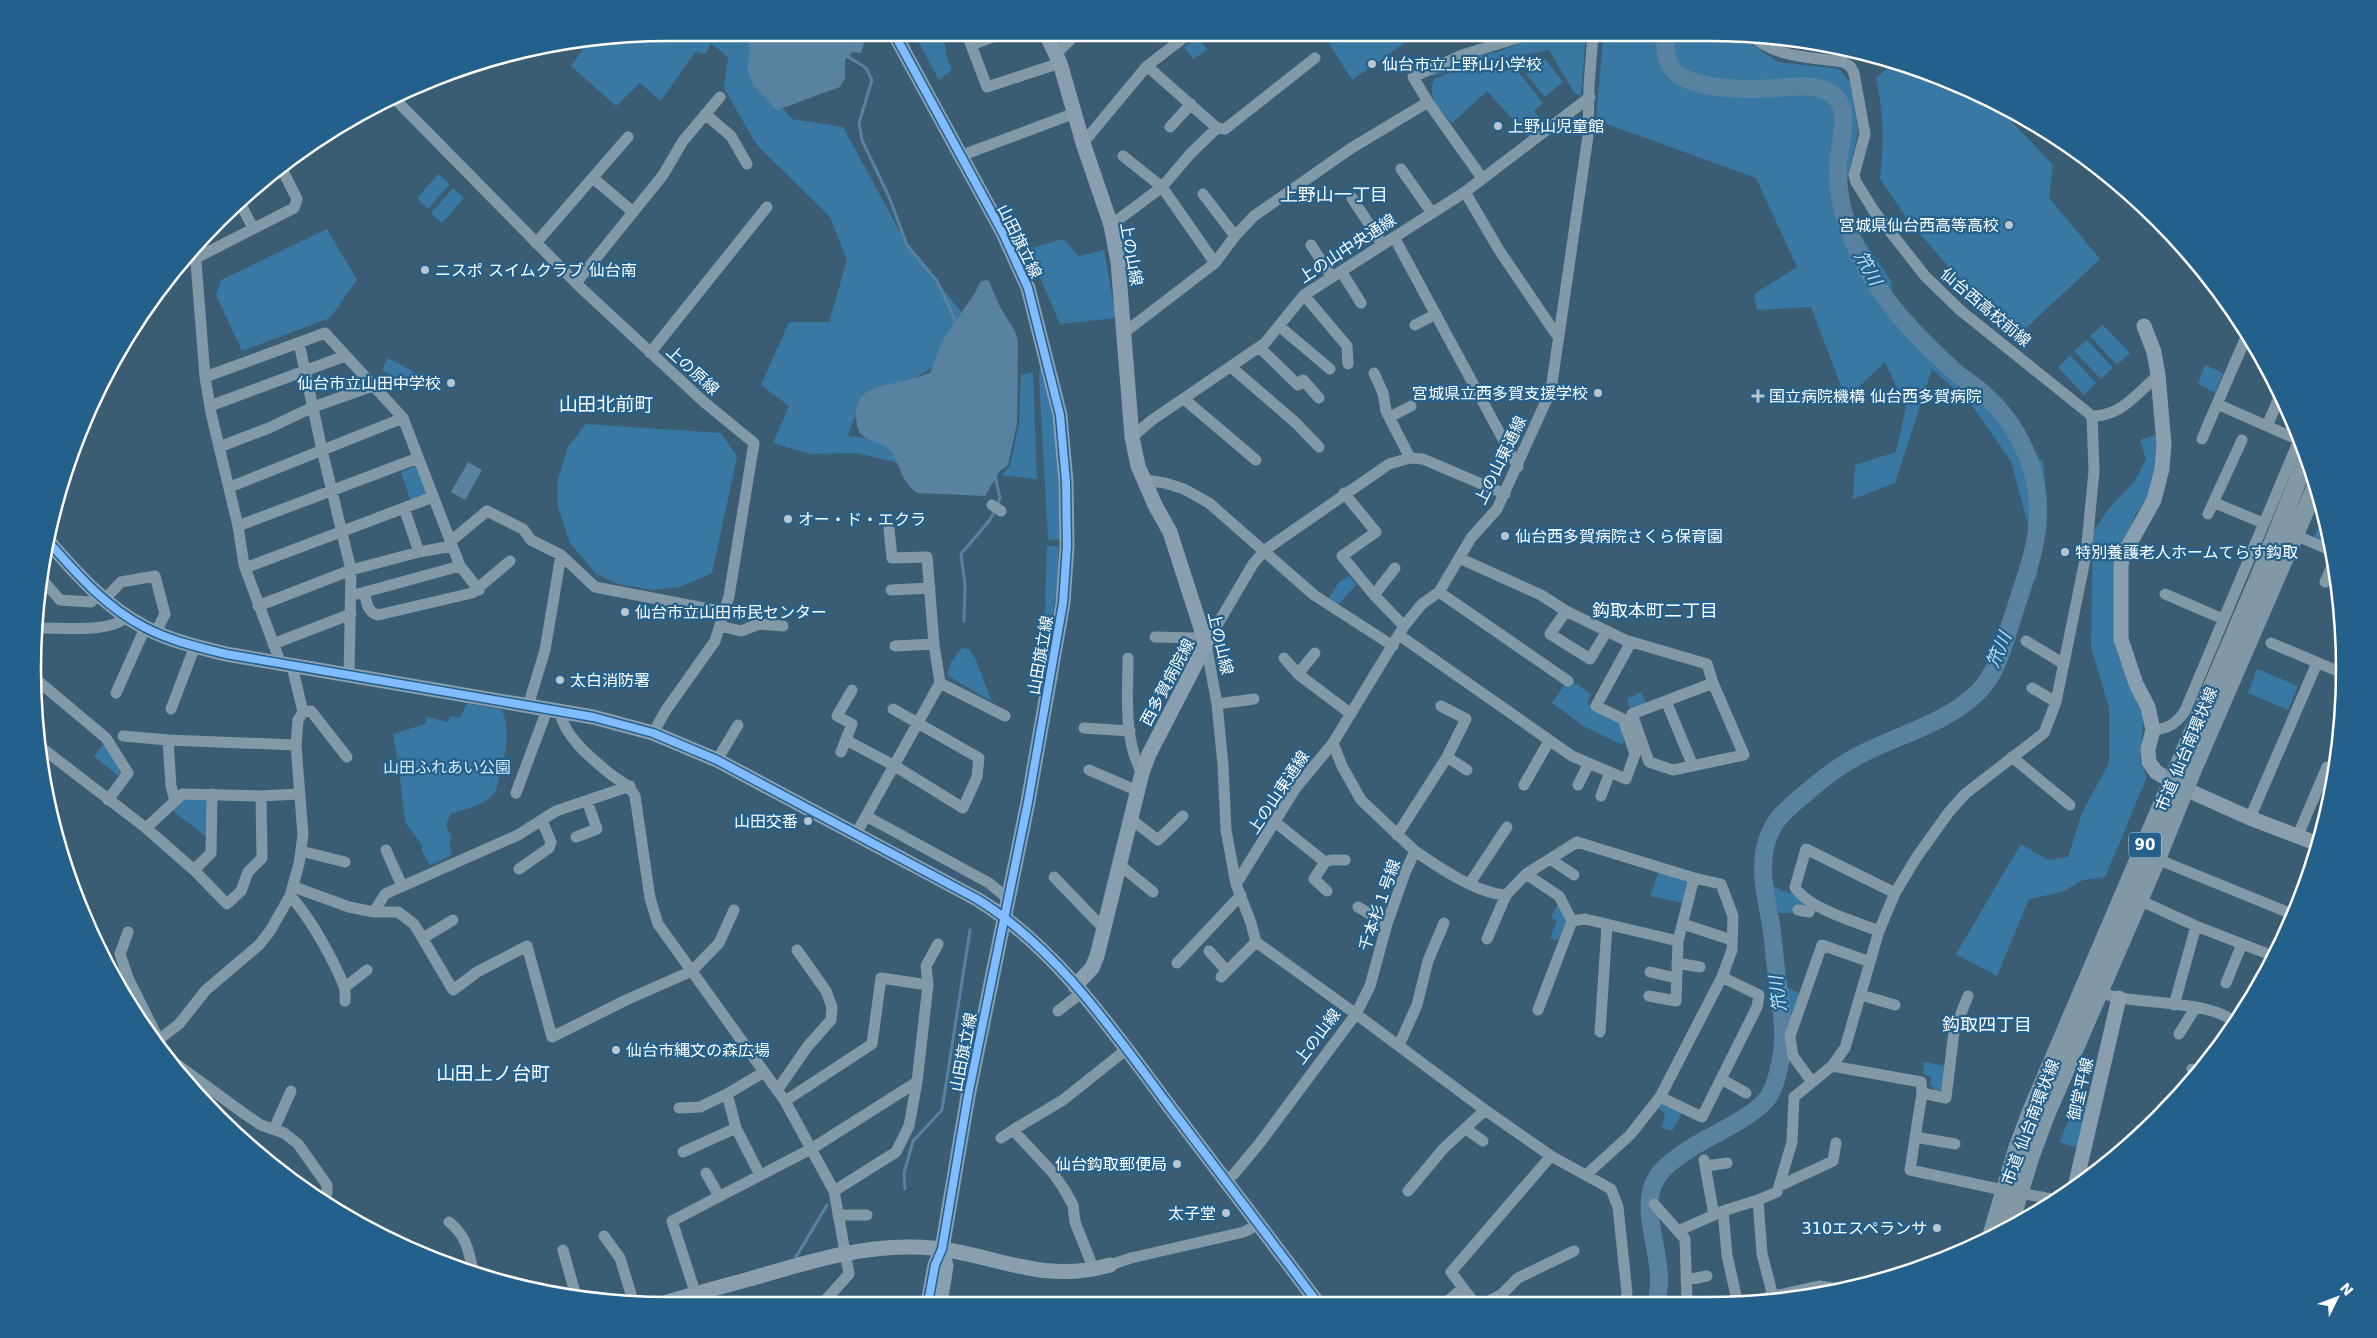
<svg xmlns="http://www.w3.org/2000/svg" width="2377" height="1338" font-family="'DejaVu Sans','Noto Sans JP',sans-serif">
	<rect width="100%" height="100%" fill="#3b5d74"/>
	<path fill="#3878a2" d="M1586 34 1581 95 1575 94 1549 50 1464 66 1432 76V70L1461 59 1498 52 1540 35Z
		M1601 34H1736L1778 62 1839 69 1851 83 1858 132 1847 181 1834 196 1891 281 1894 314 1949 355 1988 388 2043 463 2047 501 2036 583 2029 529 2011 461 1971 404 1932 369 1895 483 1853 499 1855 465 1896 452 1906 407 1885 362 1846 399 1811 307 1757 310 1754 294 1797 267 1756 178 1596 120 1603 40Z
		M1324 35H1416L1352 80Z
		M754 37 755 77 792 119 843 127 906 243 970 323 942 361 854 418 848 436 901 442 904 464 857 453 809 454 773 443 789 406 761 385 789 322H829L847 260 830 217 758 146 748 130 724 88 728 57 711 43 706 54 695 52 661 101 640 83 616 106 571 66 591 38Z
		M916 37H944L946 55 952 70 939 80Z
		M1199 37 1207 50 1193 59 1184 47Z
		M1545 59 1563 82 1545 97 1526 74Z
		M1898 63 1912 66 1994 103 2053 165 2049 198 2100 259 2024 330 1956 275 1910 223 1880 179C1884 144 1884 112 1876 79L1889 66Z
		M1457 70H1517L1543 103 1534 111 1547 126 1530 138 1487 91 1452 123C1439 108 1427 99 1434 79Z
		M438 174 450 184 428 209 417 198Z
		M453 188 464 198 442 223 431 213Z
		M327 229 357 280 330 318 242 351 216 295 221 280Z
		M1063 239 1079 256 1104 250 1116 318 1060 324 1029 252 1035 247Z
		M2103 325 2130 353 2117 365 2090 336Z
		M2087 340 2113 368 2101 379 2074 351Z
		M2070 355 2096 383 2084 395 2058 367Z
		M388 358 418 374 411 386 382 370Z
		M2205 365 2223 373 2215 393 2198 384Z
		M1044 367 1057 434 1061 515 1060 539 1048 540 1039 377 1040 368Z
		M1033 372 1037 479 1001 475 1010 466 1019 424 1021 375Z
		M586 424 721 433 737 457 712 573 680 587 652 590 618 584 596 574 570 543 558 507 557 482 568 447Z
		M2158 434 2160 448 2149 497 2136 514 2117 555 2114 590 2144 713 2140 761 2147 777 2105 877 2083 880 2062 892 2029 899 1997 976 1956 954 2021 844 2048 860 2068 857 2082 813 2109 763V708L2091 647 2093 532 2110 507 2135 481 2146 459 2140 440Z
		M419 465 430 495 411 502 401 472Z
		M2324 514 2329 544 2314 537Z
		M1047 546H1058V582L1048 642H1044Z
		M1349 576 1357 584 1338 605 1329 598 1339 582Z
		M962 648 969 649 976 660 992 702 947 675 951 662Z
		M2257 669 2298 686 2288 710 2248 693Z
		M1569 679 1591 694 1587 704 1619 720 1624 739 1623 745 1585 727 1552 703Z
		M1641 692 1647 705 1631 713 1627 699Z
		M467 703 502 710C514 739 501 762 496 791 487 804 465 810 451 813L446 825 452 838 449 841 452 855 430 865 422 851V845L405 822 399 768 393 734 425 724 427 717 448 722 450 716 460 718Z
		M104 744 121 773 118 776 94 756Z
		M185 796 210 797 209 839 172 810Z
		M1660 869 1689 879 1683 903 1650 896Z
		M1771 885 1789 894 1792 890 1805 902V907L1797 908 1791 913H1778Z
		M1557 905 1567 919 1558 940 1550 938 1557 921 1551 918Z
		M1785 987 1801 994 1790 1024 1784 1022Z
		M1924 1062 1947 1066 1944 1090H1935L1930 1084 1931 1077 1923 1074Z
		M2078 1100 2088 1105 2078 1148 2059 1142Z
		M1663 1101 1683 1111 1672 1131 1662 1128 1665 1114 1658 1108Z"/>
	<path fill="#58829f" d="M748 37H866L861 53 852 52 845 60V78L840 87 777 110 753 85 747 69 750 54Z
		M986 280 989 281 1000 307 1015 331 1018 341 1017 423 1008 465 999 472 985 496 918 493C901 484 901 465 890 450 883 442 868 442 860 433 857 428 856 420 856 414 857 386 883 386 904 381 913 379 921 376 930 373L942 341 975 293 980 282Z
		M468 462 482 470 465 500 451 492Z"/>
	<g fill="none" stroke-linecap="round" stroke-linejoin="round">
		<path stroke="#58829f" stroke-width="3" d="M844 54 866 68 872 80 859 123 862 140 889 197 907 245 937 281 957 324
			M995 476 1000 498 997 506
			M964 621 965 585 961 554 989 521 995 511
			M905 1189 904 1173 913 1141 942 1110 970 930
			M796 1257 827 1205"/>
		<path stroke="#58829f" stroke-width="18" d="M1657 1301C1658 1292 1660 1284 1659 1276 1658 1247 1643 1213 1653 1185 1659 1170 1670 1163 1682 1154 1705 1137 1748 1121 1766 1100 1776 1088 1779 1068 1782 1053 1786 1026 1779 996 1776 969 1774 953 1773 935 1770 919 1764 890 1757 856 1772 829 1778 816 1790 807 1800 798 1817 783 1834 769 1854 758 1894 735 1946 725 1979 691 2000 669 2006 635 2016 607 2026 575 2039 543 2038 509 2038 468 2017 424 1987 397 1977 387 1965 380 1954 371 1926 345 1896 316 1876 284 1854 249 1836 207 1838 165 1839 144 1853 109 1832 94 1817 83 1792 87 1774 88 1748 90 1687 91 1671 67 1665 57 1665 45 1665 34"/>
		<path stroke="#8299a8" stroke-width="11" d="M1749 34C1775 58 1810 57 1843 62L1850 66 1854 73 1865 134 1854 175 1856 182 1874 211 1925 276 1960 310 2092 416C2120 417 2139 392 2158 375
			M968 37 987 87 1060 63
			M971 45 992 37
			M1056 54 1074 36
			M1147 66 1217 128
			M392 96 580 287 704 402 754 443 729 596 715 641 666 710 653 733
			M705 114 731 136 747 164
			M1170 127 1191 104
			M1083 143 1147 66 1186 36
			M960 156 1075 113
			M1123 156 1162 187 1215 263
			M1401 169 1432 213
			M593 178 633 212
			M1482 178 1428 102 1413 77 1462 55 1527 35
			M1465 192 1499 250 1558 337
			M1203 194 1235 236
			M1352 198 1382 244
			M239 201 253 228
			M1111 225 1162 187 1191 153 1217 128 1225 129 1315 58
			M1394 237 1518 467
			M536 243 628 137
			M1311 245 1332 277
			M195 249 205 377 211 413 238 526 244 565 281 664
			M196 258 294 208 297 199 280 165
			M1341 271 1361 303
			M576 283 663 175 683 141 720 97
			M1304 295 1347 346 1348 364
			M1415 325 1436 314
			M1279 326 1330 369
			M1125 332 1215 263 1235 236 1254 216 1350 149 1428 102
			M2247 335 2217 404 2299 440
			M299 343 322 450 351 570 349 676
			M1259 347 1298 385 1303 380 1319 398
			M650 353 767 207
			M1231 367 1296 423 1319 447
			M1374 373 1383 393 1386 411 1410 458
			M205 377 325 333 403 418 460 566 479 590
			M1184 399 1256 460
			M210 406 345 356
			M1390 417 1411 406
			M2267 426 2281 393
			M1132 437 1152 420 1265 343 1304 295 1465 192 1590 97
			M2202 439 2217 404
			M219 447 269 428 313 407 373 386
			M1145 480 1165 483 1184 489 1209 503 1314 595 1393 646
			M230 487 403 418
			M1344 493 1376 532 1342 556 1374 595 1404 626
			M2215 503 2263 523
			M992 505 1001 511
			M404 508 419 552
			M2208 514 2242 440
			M238 526 418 458
			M2295 535 2330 550
			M451 541 487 511 523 529 531 540 561 555 595 587 725 612
			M1459 558 1541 595 1566 611 1625 640 1707 664 1713 683 1632 714 1649 762 1673 770 1744 755 1713 683
			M245 568 433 497
			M40 577 60 600 91 602 98 595
			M2325 582 2333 564
			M891 590 930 588
			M364 592C367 603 367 612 378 615L472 593 510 561
			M1439 592 1568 681
			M358 594 460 566
			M2165 594 2223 619
			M1374 595 1395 568
			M104 600 121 582 155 576 165 614 156 632
			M258 606 351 570 419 552 452 546
			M1566 611 1550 634 1590 659 1607 631
			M720 626 741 631 759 624 783 626
			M37 628C62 627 108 634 127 617
			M1399 635 1572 756 1626 779 1635 754 1623 719 1596 706 1631 642
			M1155 637 1196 638 1206 644
			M2026 641 2064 664
			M2271 643 2342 673
			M273 644 351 614
			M1206 644 1217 704 1223 765 1226 830 1236 884 1251 923 1256 942 1356 1014 1259 1144 1234 1174 1225 1180
			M1206 644 1253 564 1265 550 1389 464 1410 458 1423 459 1505 494
			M895 646 934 644
			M1128 658C1128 695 1123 739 1142 773
			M1284 658 1298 674 1351 714
			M1298 674 1315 653
			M940 683 1005 716
			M35 685 38 681 106 738 128 773 108 800
			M2032 688 2056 702
			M116 693 145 628
			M1666 701 1693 766
			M1217 704 1254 699
			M528 706 545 650 561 555
			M171 709 195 646
			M303 712 311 711 347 757
			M560 713C565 737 591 758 609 773 620 782 628 783 635 796L650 898 658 924 785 1101 834 1191 849 1274 823 1303
			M1084 728 1130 731
			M2153 730C2168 729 2177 723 2185 711L2299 440
			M123 736 168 740 296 745
			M168 740 171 786 175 801 146 828 194 870 227 904 241 891 248 872 262 858 261 796
			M846 740 895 766 963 808 977 777 979 758 893 709
			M1333 743 1342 766 1361 800 1415 851 1405 873 1387 924 1370 986 1356 1014 1485 1110 1551 1156 1611 1189 1618 1207 1627 1293 1625 1301
			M38 745 146 828
			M841 752 852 724 837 716 852 690
			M1447 757 1467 770
			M2012 757 2070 805
			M717 760 738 725
			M1089 770 1138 791
			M1524 785 1549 741
			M1578 785 1589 763
			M516 793 547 710
			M1601 796 1610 772
			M175 801 182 794 261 796 298 794
			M866 816 989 883 1007 898
			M2250 818 2317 663
			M1132 820 1158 840 1183 816
			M1275 822 1325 862 1314 879 1327 891
			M856 834 940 683 934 644 927 557 892 558 889 529
			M1397 835 1447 757 1466 719 1441 706
			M2298 835 2327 767
			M576 837 597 829 587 801
			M386 850 402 886
			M301 851 345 862
			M1415 851C1440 868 1476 893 1506 895L1526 874 1559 896 1572 921 1538 1010
			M1550 859 1574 875
			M2157 859 2292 914
			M1325 862 1331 860H1345
			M1120 865 1153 892
			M519 869 549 848 551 842 542 821
			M194 870 211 853 212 794
			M1526 874 1577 842 1694 878 1721 884 1733 916 1732 950 1722 977 1660 1097 1630 1135 1587 1174
			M1054 877 1105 930
			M1470 883 1507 827
			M1236 884 1295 789 1333 743 1404 626 1422 604 1439 592 1471 538 1497 509 1551 390 1588 136 1589 86 1593 34
			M294 887 349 907 374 912H398L414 924 453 990 477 972 527 946 552 1037 626 1000 692 971 719 943 734 910
			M290 896C309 915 334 961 344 986 346 991 345 996 345 1001
			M2139 900 2196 926 2273 956
			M1358 907 1387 924
			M1798 910 1809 912 1812 903
			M374 912 385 894 518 835 556 811 630 786
			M1572 921 1585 919 1678 941
			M1683 924 1732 940
			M1879 931C1856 922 1807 908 1795 887L1806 849 1895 893
			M128 932 120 954 128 978 158 1038
			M423 938 453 920
			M1487 939 1506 895
			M1209 951 1227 971
			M1177 963 1241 895
			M1677 963 1700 967
			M1650 972 1676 978
			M1221 977 1256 942
			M2226 983 2242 944
			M345 987 367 970
			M2099 992C2106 994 2114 997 2121 998 2149 1003 2212 1003 2233 1021
			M1861 995 1895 1005
			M1649 996 1676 1001 1678 941 1694 878
			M2174 1005 2196 926
			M1058 1011 1081 993
			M1600 1032 1607 926
			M2179 1034 2196 1007
			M157 1041 179 1024 206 990 259 945 270 931 290 896 299 864 303 835 296 745 298 720 303 712 292 666
			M1399 1045 1417 1005 1428 961 1444 923
			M168 1058 246 1115 261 1125 284 1133 298 1144 327 1185V1193L322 1200
			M1832 1066 1921 1082 1922 1093 1910 1170 2003 1190 2058 1200
			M2192 1069 2195 1072
			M1721 1079 1746 1093
			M1812 1082 1793 1056 1790 1036 1822 945 1870 962
			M778 1089 807 1047 831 1020 832 1007 826 991 797 950
			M1922 1093 1946 1098 1954 1031 1968 996
			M727 1094 736 1128 760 1175
			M1660 1097 1702 1117 1757 1007 1759 995 1722 977
			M785 1101 872 1044 881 978 928 985
			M679 1108 700 1107 727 1094 764 1072
			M274 1129 291 1091
			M1466 1129 1483 1141
			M1013 1130 1063 1100 1127 1049
			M2140 1130 2143 1131
			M1915 1137 1955 1144
			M1001 1138 1013 1130 1053 1173 1064 1189 1073 1205 1075 1222 1094 1270
			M683 1152 736 1128
			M1704 1160 1714 1215
			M1706 1166 1727 1163
			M706 1173 719 1196
			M1779 1186 1833 1161 1836 1143
			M834 1191 896 1152 909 1126 917 1082 928 985 926 966 938 944
			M1408 1191 1444 1148 1485 1110
			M1654 1204 1685 1239 1687 1300
			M1723 1211 1727 1255 1737 1300
			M838 1215H867
			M449 1222C466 1235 469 1251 473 1271
			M1678 1231 1723 1211 1758 1200
			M604 1236 620 1258 634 1304
			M563 1250 576 1296
			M1110 1265 1131 1258 1244 1232 1257 1225
			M1686 1280 1707 1276
			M1756 1300 1819 1286 1840 1289
			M1774 1300 1762 1254 1758 1200 1777 1192 1779 1186 1792 1142 1794 1097 1832 1066 1845 1048 1879 931 1895 893 1916 858 1949 812 1965 794 2044 733 2056 702 2086 555 2094 471 2092 416
			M1448 1301 1463 1288
			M1473 1301 1451 1272 1551 1156
			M1489 1301 1502 1294 1518 1278 1574 1251
			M699 1304 672 1221 811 1149 917 1082"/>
		<path stroke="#899eae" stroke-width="15" d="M1047 36 1060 63 1083 143 1111 225 1118 262 1132 437 1138 466 1155 505 1170 532 1206 644 1149 754 1142 773 1097 956 1092 968 1075 986
			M896 37 1003 233 1028 288 1060 415 1066 482 1067 546 1063 603 1028 802 968 1096 942 1249 935 1265 928 1303
			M2144 326 2154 352 2158 375 2164 444 2162 469 2154 500 2125 552 2121 565V639L2136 684 2148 707 2153 730 2148 749 2149 762 2156 772 2185 789 2250 818 2318 844
			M47 540C76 573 106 608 146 628 171 641 198 647 226 654L593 717 653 733 717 760 977 899C1057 948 1113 1031 1169 1106 1218 1171 1268 1236 1317 1302
			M2075 1187 2119 998
			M940 1303 946 1266 942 1249
			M661 1304C697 1293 732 1284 767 1274 815 1260 863 1246 912 1247 985 1247 1034 1287 1110 1265"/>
		<path stroke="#8198a7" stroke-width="18" d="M2010 1224 2031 1155 2046 1115 2157 859 2194 767 2316 486
			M1992 1233 2017 1149 2032 1109 2261 572 2306 460"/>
		<g stroke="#23618c" stroke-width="11">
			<path id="cycleway" d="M896 37 1003 233 1028 288 1060 415 1066 482 1067 546 1063 603 1028 802 968 1096 942 1249 935 1265 928 1303
				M47 540C76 573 106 608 146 628 171 641 198 647 226 654L593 717 653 733 717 760 977 899C1057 948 1113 1031 1169 1106 1218 1171 1268 1236 1317 1302"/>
		</g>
		<use href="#cycleway" stroke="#80bcff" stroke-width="8"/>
	</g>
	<g fill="#bac6ce" stroke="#23618c" stroke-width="2">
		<circle cx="1372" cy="64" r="5"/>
		<circle cx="1498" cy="126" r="5"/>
		<circle cx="2009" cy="225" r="5"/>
		<circle cx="425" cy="270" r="5"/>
		<circle cx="451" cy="383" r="5"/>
		<circle cx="1598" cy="393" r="5"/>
		<path d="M1755.5 388.5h5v5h5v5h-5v5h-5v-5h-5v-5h5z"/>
		<circle cx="788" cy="519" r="5"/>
		<circle cx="1505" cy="536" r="5"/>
		<circle cx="2065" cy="552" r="5"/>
		<circle cx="625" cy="612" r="5"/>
		<circle cx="560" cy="680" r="5"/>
		<circle cx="808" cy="821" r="5"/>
		<circle cx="616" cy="1050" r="5"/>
		<circle cx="1177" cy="1164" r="5"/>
		<circle cx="1226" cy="1213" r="5"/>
		<circle cx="1937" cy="1228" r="5"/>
	</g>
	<g text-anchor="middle" stroke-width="4.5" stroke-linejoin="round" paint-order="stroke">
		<rect fill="#23618c" stroke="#bdd0dc" stroke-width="1" x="2129" y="832.5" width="32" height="25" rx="4"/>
		<g font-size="15" font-weight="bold" fill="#fff">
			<text x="2145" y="850">90</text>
		</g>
		<g font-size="16" fill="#fff" stroke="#23618c" text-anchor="start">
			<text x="1382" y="70">仙台市立上野山小学校</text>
			<text x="1508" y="132">上野山児童館</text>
			<text x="1999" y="231" text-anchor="end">宮城県仙台西高等高校</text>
			<text x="435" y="276">ニスポ スイムクラブ 仙台南</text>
			<text x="441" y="389" text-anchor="end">仙台市立山田中学校</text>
			<text x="1588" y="399" text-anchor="end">宮城県立西多賀支援学校</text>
			<text x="1769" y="402">国立病院機構 仙台西多賀病院</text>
			<text x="798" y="525">オー・ド・エクラ</text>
			<text x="1515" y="542">仙台西多賀病院さくら保育園</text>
			<text x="2075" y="558">特別養護老人ホームてらす鈎取</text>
			<text x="635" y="618">仙台市立山田市民センター</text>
			<text x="570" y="686">太白消防署</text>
			<text x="798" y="827" text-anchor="end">山田交番</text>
			<text x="626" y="1056">仙台市縄文の森広場</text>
			<text x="1167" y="1170" text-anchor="end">仙台鈎取郵便局</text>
			<text x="1216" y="1219" text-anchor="end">太子堂</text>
			<text x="1927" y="1234" text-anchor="end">310エスペランサ</text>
		</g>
		<g font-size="16" fill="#fff" stroke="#23618c">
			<text transform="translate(1020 241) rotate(64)" y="6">山田旗立線</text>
			<text transform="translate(1347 248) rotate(-33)" y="6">上の山中央通線</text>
			<text transform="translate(1132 254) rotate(80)" y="6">上の山線</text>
			<text transform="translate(1986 307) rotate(40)" y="6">仙台西高校前線</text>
			<text transform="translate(693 370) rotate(42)" y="6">上の原線</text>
			<text transform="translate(1500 460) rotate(-64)" y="6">上の山東通線</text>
			<text transform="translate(1221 643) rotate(77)" y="6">上の山線</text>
			<text transform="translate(1040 655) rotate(-80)" y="6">山田旗立線</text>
			<text transform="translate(1167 682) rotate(-62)" y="6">西多賀病院線</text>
			<text transform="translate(2186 749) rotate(-67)" y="6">市道 仙台南環状線</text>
			<text transform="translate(1278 792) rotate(-56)" y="6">上の山東通線</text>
			<text transform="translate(1379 905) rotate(-71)" y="6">千本杉１号線</text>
			<text transform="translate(1317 1036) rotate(-53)" y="6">上の山線</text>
			<text transform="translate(963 1052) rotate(-79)" y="6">山田旗立線</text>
			<text transform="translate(2080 1089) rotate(-77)" y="6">御堂平線</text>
			<text transform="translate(2030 1122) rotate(-69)" y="6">市道 仙台南環状線</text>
		</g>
		<g font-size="16" fill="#d5ebf8" stroke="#23618c">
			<text x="447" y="773">山田ふれあい公園</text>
		</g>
		<g font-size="18" fill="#fff" stroke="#23618c">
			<text x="1334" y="201">上野山一丁目</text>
			<text x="1655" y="617">鈎取本町二丁目</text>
			<text x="1987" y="1031">鈎取四丁目</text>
		</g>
		<g font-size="18" font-style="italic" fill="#bcddf2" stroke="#23618c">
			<text transform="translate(1868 268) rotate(61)" y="6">笊川</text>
			<text transform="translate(1999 650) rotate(-67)" y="6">笊川</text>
			<text transform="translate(1778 994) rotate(-97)" y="6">笊川</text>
		</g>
		<g font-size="19" fill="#fff" stroke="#23618c">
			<text x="606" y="411">山田北前町</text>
			<text x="493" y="1080">山田上ノ台町</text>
		</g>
	</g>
	<path d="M0 0H2377V1338H0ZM669 41H1708A628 628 0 0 1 2336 669V669A628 628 0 0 1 1708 1297H669A628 628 0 0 1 41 669V669A628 628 0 0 1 669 41Z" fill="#23618c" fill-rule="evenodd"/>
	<path fill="none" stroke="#fff" stroke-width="2.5" d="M669 41H1708A628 628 0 0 1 2336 669V669A628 628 0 0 1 1708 1297H669A628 628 0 0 1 41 669V669A628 628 0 0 1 669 41Z"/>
	<g transform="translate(2337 1298) rotate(48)" stroke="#23618c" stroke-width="4" paint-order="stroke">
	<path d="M0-4L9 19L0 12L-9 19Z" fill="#ffffff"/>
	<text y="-8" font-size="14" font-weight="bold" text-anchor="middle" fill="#ffffff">N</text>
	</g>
</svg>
